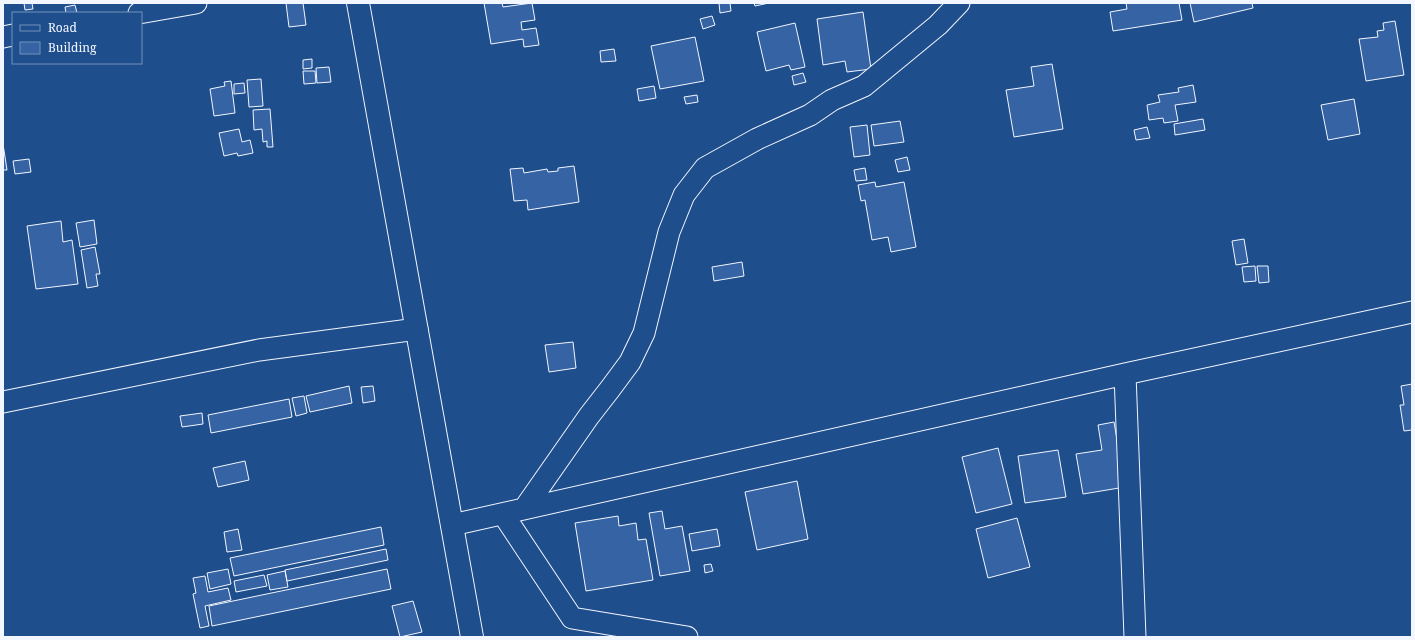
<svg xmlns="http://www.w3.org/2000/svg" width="1415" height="640" font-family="'Noto Serif',serif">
	<rect width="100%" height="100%" fill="#1f4e8c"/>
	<path fill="#3563a3" stroke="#f2f6ff" d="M24 3H32L33 9 25 10Z
		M286 3H303L306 25 289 27Z
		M484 3H502L503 7 532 3 535 20 521 22 522 30 536 28 539 45 524 47 523 39 491 44Z
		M719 3H730L731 11 720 13Z
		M754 3H769L755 6Z
		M1126 3H1179L1182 20 1113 31 1110 12 1127 9Z
		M1190 3H1252L1253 8 1194 22Z
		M75 5 77 13H66L65 7Z
		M863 12 871 69 847 72 845 61 823 65 817 19Z
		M712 16 715 25 703 29 700 19Z
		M1395 21 1404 75 1366 81 1359 39 1378 37 1377 31 1384 30 1383 23Z
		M795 23 805 67 791 70 789 65 766 71 757 32Z
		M695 37 704 81 660 89 651 46Z
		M614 49 616 61 601 62 600 51Z
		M312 59V68L303 69V60Z
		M1052 64 1063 129 1014 137 1006 90 1034 86 1031 67Z
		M329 67 331 82 317 83 316 68Z
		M303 71H315L316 83 304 84Z
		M803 73 806 82 794 85 792 76Z
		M261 79 263 106 249 107 247 80Z
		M231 81 235 113 214 116 210 89 225 86 224 82Z
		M244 83 245 93 234 94V84Z
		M1193 85 1196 102 1175 105 1178 121 1164 123 1163 118 1149 120 1147 105 1160 102 1158 95 1179 92 1178 88Z
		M654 86 656 98 639 101 637 89Z
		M697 95 698 102 686 104 684 97Z
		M1354 99 1360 134 1328 140 1321 105Z
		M270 109 273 147H267V141L263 142 262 129 254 130 253 110Z
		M1203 119 1205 130 1175 135 1174 124Z
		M900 121 904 142 874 146 871 125Z
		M867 125 870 155 854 157 850 127Z
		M1147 127 1150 138 1136 140 1134 130Z
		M239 129 242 142 250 140 253 153 238 156 237 153 224 156 219 133Z
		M3 144 7 170H3Z
		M907 157 910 170 898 172 895 160Z
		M29 159 31 172 15 174 13 161Z
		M574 166 579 202 528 210 527 200 514 201 510 169 523 168 524 173 547 169 548 172 558 171V168Z
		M865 168 867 180 856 181 854 170Z
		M875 182 876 187 904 182 916 247 891 252 888 237 872 240 865 200 861 201 858 185Z
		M94 220 97 244 80 247 76 223Z
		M61 221 63 242 72 240 78 284 36 289 27 226Z
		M1244 239 1248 263 1236 265 1232 241Z
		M95 247 100 274H96L98 286 87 288 81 250Z
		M742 262 744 276 714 281 712 267Z
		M1255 266 1256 281 1244 282 1242 267Z
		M1257 266H1268L1269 282 1259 283Z
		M573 342 576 368 549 372 545 345Z
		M1412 384V430L1404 431 1400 405H1404L1401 386Z
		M349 386 352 403 310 412 306 396Z
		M373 386 375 401 363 403 361 387Z
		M304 396 307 413 296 416 292 398Z
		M289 399 292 417 211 433 208 415Z
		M202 413 203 424 182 427 180 416Z
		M1114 422 1125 487 1083 494 1076 454 1102 450 1098 425Z
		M998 448 1012 504 976 513 962 457Z
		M1058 450 1066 497 1025 503 1018 456Z
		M245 461 249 480 218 487 213 468Z
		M797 481 808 539 757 550 745 492Z
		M662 511 665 529 682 526 690 571 660 576 649 513Z
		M618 516 619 526 636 523 638 540 646 539 653 580 586 591 575 523Z
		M1017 518 1030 567 988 578 976 529Z
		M381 527 384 545 234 576 230 558Z
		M238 529 242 550 227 552 224 532Z
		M717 529 720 546 692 551 689 534Z
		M386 549 388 560 287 581 285 570Z
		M711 564 713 571 705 573 704 565Z
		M228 569 231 584 210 589 207 573Z
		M387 569 391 589 212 626 209 606Z
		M285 571 288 587 270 590 267 575Z
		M264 575 267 586 236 592 234 581Z
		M205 576 208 592 228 588 231 600 205 606 209 626 200 628 193 594 196 593 193 578Z
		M413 601 422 632 400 637 392 606Z"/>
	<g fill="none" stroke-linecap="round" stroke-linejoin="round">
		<g stroke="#f2f6ff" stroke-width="23">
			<path id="minor" d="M139 13 196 3
				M3 37 13 35
				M1125 374 1135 637
				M3 402 259 350 417 329
				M524 509 589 416 610 389 630 362 644 333 669 232 684 195 705 168 757 139 810 115 832 100 864 86 938 25 959 3
				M503 514 572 618 687 637
				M452 525 1125 374 1412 312"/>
		</g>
		<g stroke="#f2f6ff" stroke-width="24">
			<path id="tertiary" d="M358 3 472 637"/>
		</g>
		<use href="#minor" stroke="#1f4e8c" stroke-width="21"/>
		<use href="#tertiary" stroke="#1f4e8c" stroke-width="22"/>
	</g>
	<rect width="1415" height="640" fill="none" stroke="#f2f6ff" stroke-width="8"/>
	<rect x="12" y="12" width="130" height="52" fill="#1f4e8c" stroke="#7391ba"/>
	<rect x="20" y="25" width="20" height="6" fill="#1f4e8c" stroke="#7391ba"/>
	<text x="48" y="32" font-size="12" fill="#f2f6ff">Road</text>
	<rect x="20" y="42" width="20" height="12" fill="#3563a3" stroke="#7391ba"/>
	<text x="48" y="52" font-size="12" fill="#f2f6ff">Building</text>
</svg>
